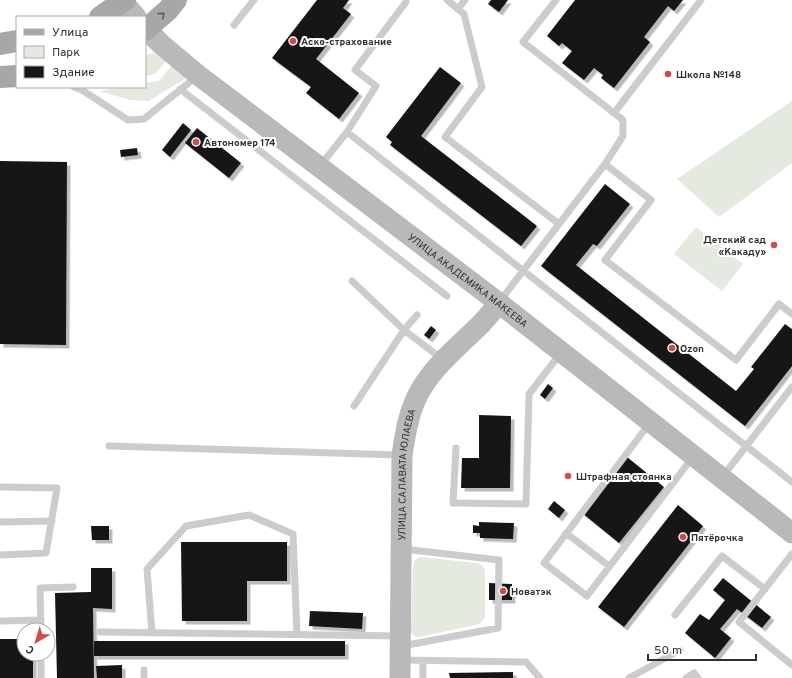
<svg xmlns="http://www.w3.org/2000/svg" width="792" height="678" font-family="Overpass,sans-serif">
	<defs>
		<filter id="shadow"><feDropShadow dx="3.5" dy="3.5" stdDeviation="0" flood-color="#0004"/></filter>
	</defs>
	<rect width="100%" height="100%" fill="#fff"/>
	<path fill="#e4eadf" d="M151 53 160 55 167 60 155 74 145 76V56Z
		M173 64 186 78 149 101 130 100 99 91 123 87H145V83L159 81Z
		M792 101V163L719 217 677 179Z
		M696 227 743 264 722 291 674 254Z
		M420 557 477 563 483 566 485 570V618L480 624 419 637 414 636 411 632 413 566 415 560Z"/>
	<path fill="#161616" filter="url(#shadow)" d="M317 0H349L343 8 351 14 316 59 359 93 339 119 306 93 311 87 272 58Z
		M491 0H508L499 12 488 4Z
		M575 0H683L674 11 668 6 644 37 650 42 614 88 601 78 603 75 594 68 584 80 562 63 572 51 562 43 559 46 547 36Z
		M440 67 461 83 421 136 537 226 521 246 390 145 392 142 386 137Z
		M183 123 191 130 170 157 162 150Z
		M197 128 241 163 229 178 185 143Z
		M137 148 138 155 121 157 120 150Z
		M0 161 67 162 66 345 0 344Z
		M605 184 630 204 597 246 593 244 576 265 736 391 754 369 751 367 785 324 792 329V366L745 426 541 266Z
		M431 326 436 330 429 339 424 335Z
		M548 384 553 388 545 399 540 395Z
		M479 415 511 416 510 488H461L462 458H479Z
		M627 457 664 487 619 543 582 513Z
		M554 501 565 510 559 518 548 509Z
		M678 505 703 526 624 627 598 607Z
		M479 522 514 523 513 539 480 538V533H473V525L479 526Z
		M91 526H109V540H92Z
		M181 542H287V581H247V621H182Z
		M91 568H112V609L93 608 94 678H57L55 593 91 592Z
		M723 578 771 617 762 628 737 609 720 629 731 638 715 658 685 633 700 614 709 620 725 600 713 590Z
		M489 583 512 584V600H489Z
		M310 611 363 613 362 629 309 626Z
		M0 639H24V654H33V678H0Z
		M94 641H345V656H94Z
		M122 665V678H97L96 666Z
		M513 672V678H450L449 673Z"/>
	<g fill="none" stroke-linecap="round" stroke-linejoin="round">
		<path stroke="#ccc" stroke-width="7" d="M447 0 464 14 482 87 445 137 559 224
			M458 9 465 0
			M234 25 254 0
			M74 87 82 90 128 120 144 119 196 77
			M180 89 447 296
			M614 113 701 0
			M347 132 792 482
			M605 164 651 200 605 260 736 360 779 304 792 314
			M320 166 347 132 376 86 355 70 406 2
			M352 281 404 330 442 359
			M500 301 605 164 623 136V120L523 42 556 0
			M354 406 404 330 417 315
			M649 424 544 563 587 596 692 458
			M109 446 399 455
			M456 448 453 503 526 504 529 394 560 354
			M723 476 792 387
			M0 487 57 488 46 553 0 555
			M0 522 52 521
			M566 533 609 566
			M792 554 739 622 792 665
			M675 615 722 556 765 589
			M0 621 41 620
			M41 630 40 588 73 587
			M100 632 398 636
			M152 633 147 569 186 526 249 515 293 534 297 635
			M402 646 498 628 499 560 403 549
			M41 654V678
			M402 660 526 662 540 678
			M144 670V678
			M423 678V661
			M629 678 680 650
			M686 678 694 673 698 678"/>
		<g stroke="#b9b9b9" stroke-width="21">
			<path d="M123 2 136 17"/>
			<path id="s1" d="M145 28 162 45 198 75 499 303 792 533"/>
			<path id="s2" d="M400 678 402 455C405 437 407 419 415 401 428 370 457 348 481 324 487 318 493 310 499 303"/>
		</g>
		<path stroke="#a7a7a7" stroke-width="22" d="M100 17 125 0
			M145 30 168 10 176 0
			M0 44 17 41
			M0 77 17 76"/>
	</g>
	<defs><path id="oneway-chevron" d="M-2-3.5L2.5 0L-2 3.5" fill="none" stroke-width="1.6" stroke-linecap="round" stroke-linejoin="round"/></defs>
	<use stroke="#5f5f5f" href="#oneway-chevron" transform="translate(162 15) rotate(-41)"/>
	<g fill="#cf4d48" stroke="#fff" stroke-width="1.5">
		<circle cx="293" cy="41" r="4"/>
		<circle cx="668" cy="74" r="4"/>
		<circle cx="196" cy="142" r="4"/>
		<circle cx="774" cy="245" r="4"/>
		<circle cx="672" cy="348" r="4"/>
		<circle cx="568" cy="476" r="4"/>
		<circle cx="683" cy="537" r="4"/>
		<circle cx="503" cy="591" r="4"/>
	</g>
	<g text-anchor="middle" stroke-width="4" stroke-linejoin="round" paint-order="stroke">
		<g font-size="10" font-weight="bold" fill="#2f2f2f" stroke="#fff" text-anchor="start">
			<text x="301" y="45">Аско-страхование</text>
			<text x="676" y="78">Школа №148</text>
			<text x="204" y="146">Автономер 174</text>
			<text x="766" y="243" text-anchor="end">Детский сад<tspan x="766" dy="12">«Какаду»</tspan></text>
			<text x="680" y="352">Ozon</text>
			<text x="576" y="480">Штрафная стоянка</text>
			<text x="691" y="541">Пятёрочка</text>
			<text x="511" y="595">Новатэк</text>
		</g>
		<g font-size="10" fill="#2f2f2f" stroke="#fff">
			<text dy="4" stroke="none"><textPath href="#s1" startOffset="410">УЛИЦА АКАДЕМИКА МАКЕЕВА</textPath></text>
			<text dy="4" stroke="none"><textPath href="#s2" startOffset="204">УЛИЦА САЛАВАТА ЮЛАЕВА</textPath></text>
		</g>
	</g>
	<rect x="16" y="16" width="130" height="72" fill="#ffffff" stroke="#acacac"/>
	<rect x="24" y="29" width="20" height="6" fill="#a7a7a7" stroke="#acacac"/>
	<text x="52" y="36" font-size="12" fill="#2f2f2f">Улица</text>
	<rect x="24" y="46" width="20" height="12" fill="#e4eadf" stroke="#acacac"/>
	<text x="52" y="56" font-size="12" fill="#2f2f2f">Парк</text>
	<rect x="24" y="66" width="20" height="12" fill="#161616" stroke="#acacac"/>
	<text x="52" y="76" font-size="12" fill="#2f2f2f">Здание</text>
	<g transform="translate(36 642) rotate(218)"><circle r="19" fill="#ffffff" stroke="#acacac"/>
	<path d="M0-3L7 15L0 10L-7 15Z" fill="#cf4d48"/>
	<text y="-6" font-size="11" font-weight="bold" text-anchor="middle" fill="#2f2f2f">С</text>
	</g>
	<path d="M648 654v6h108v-6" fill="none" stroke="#2f2f2f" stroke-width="2"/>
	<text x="654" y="654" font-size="12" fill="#2f2f2f" stroke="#ffffff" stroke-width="3" paint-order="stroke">50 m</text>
</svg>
